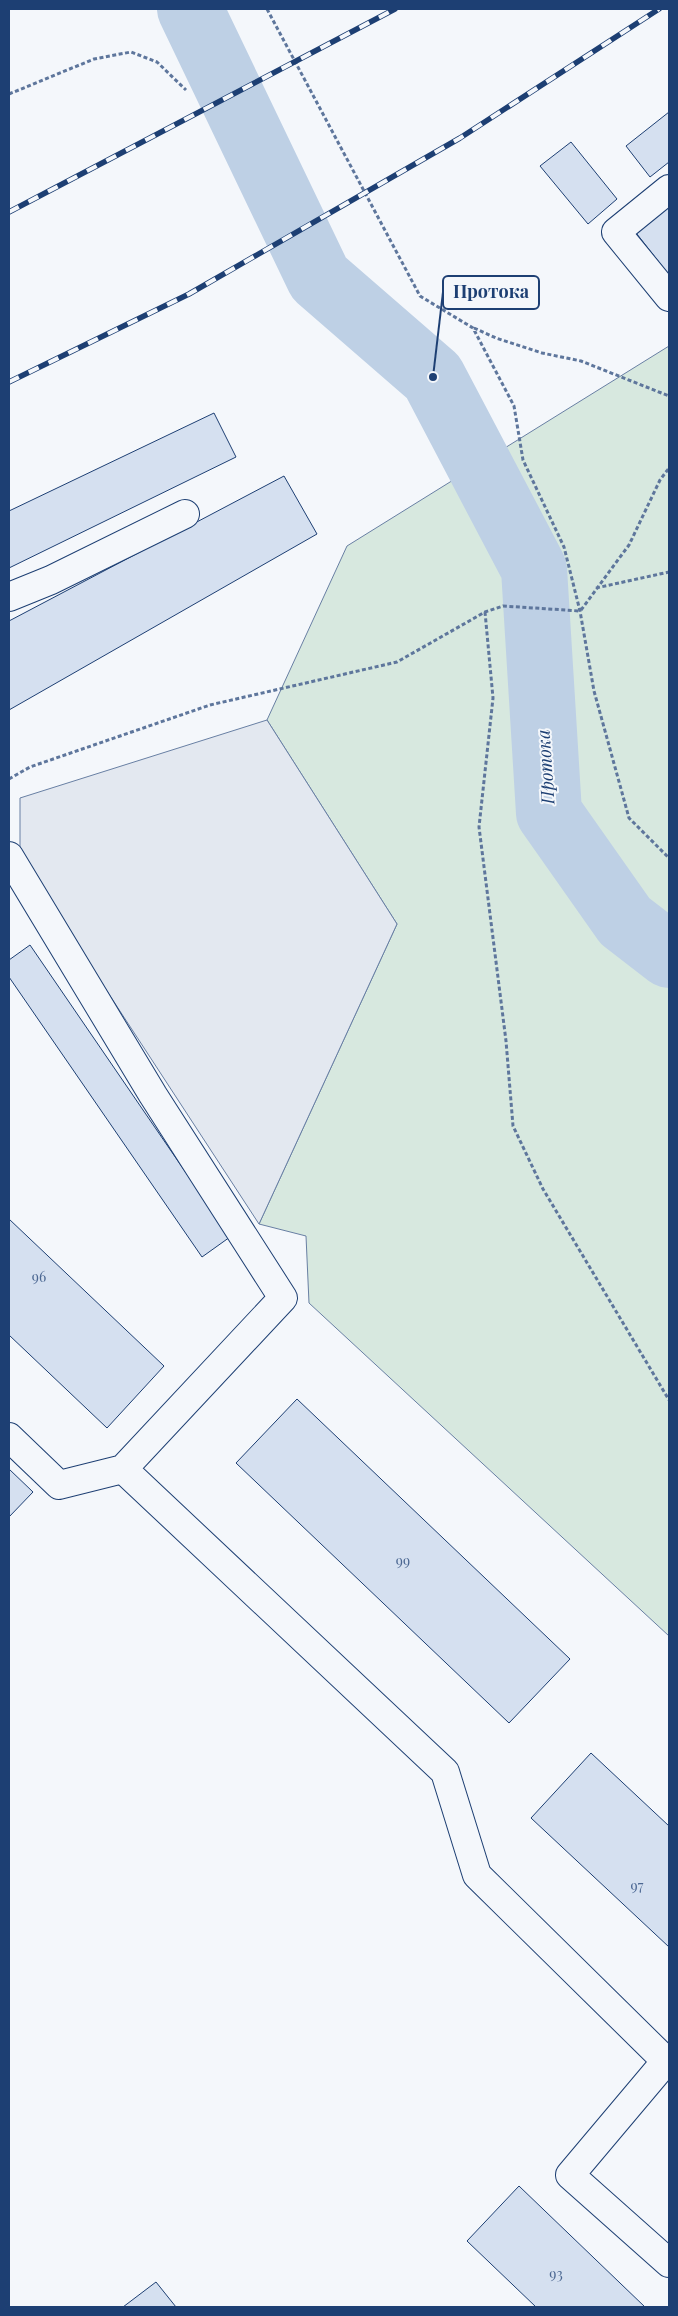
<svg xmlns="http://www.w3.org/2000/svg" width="678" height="2316" font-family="'Playfair Display',serif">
	<rect width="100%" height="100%" fill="#f4f7fb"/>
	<path fill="#d7e8df" stroke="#687fa3" d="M669 346V1636L309 1303 306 1236 259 1224 397 924 267 720 347 546Z"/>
	<path fill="#e3e8f0" stroke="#687fa3" d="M267 720 397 924 259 1224 20 858V798Z"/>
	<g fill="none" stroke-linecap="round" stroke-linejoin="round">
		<path stroke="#bed0e5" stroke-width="66" d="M190 9 319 278 433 377 534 569 549 813 625 921 669 955"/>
	</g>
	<path fill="#d5e0f0" stroke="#1d3f73" d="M669 112V162L650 177 626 146Z
		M571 142 617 199 588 224 540 166Z
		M669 200V275L633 229Z
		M214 413 236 457 9 568V511Z
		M284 476 317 534 9 710V621Z
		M30 945 230 1237 202 1257 9 977V960Z
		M9 1219 164 1366 107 1428 9 1335Z
		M297 1399 570 1659 509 1723 236 1463Z
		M9 1469 33 1492 9 1517Z
		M591 1753 669 1826V1947L531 1818Z
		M519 2186 645 2307H536L467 2241Z
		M156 2282 176 2307H123Z"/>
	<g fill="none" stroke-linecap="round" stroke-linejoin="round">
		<g stroke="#1d3f73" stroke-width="30">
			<path id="minor" d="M669 189 616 232 669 297
				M9 597 51 580 185 514
				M9 856 153 1095 283 1298 123 1469 445 1772 477 1875 669 2064
				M9 1437 59 1485 123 1469
				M666 2061 570 2175 669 2263"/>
		</g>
		<path stroke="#5e769c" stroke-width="3" stroke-dasharray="4 2.5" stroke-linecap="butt" d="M267 9 420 296 473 328 514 406 523 460 564 547 580 611 594 691 629 818 669 858
			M9 94 94 59 131 52 157 62 186 90
			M474 328 496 338 542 353 581 361 669 396
			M596 588 669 572
			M581 610 629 545 660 480 669 468
			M485 612 493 698 479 827 506 1041 513 1126 543 1189 669 1400
			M9 779 30 767 210 705 397 662 485 612 503 606 580 611"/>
		<use href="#minor" stroke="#f4f7fb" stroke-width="28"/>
		<g stroke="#1d3f73" stroke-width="5.5">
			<path id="rail" d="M9 212 395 9
				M9 382 189 294 460 138 659 9"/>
		</g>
		<use href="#rail" stroke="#f4f7fb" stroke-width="4" stroke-dasharray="11" stroke-linecap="butt"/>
	</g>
	<g text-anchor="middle" stroke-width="4" stroke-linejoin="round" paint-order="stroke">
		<g font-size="14" fill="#4b6792">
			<text x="39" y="1282">96</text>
			<text x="403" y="1566">99</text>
			<text x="637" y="1891">97</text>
			<text x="556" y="2279">93</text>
		</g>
		<g font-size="18" font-style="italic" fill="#1d3f73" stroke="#f4f7fb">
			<text transform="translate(546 767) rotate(-94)" y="6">Протока</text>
		</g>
	</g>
	<path fill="none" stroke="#1d3f73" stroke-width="2" d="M433 377L443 292"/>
	<circle fill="#1d3f73" stroke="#f4f7fb" stroke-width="2" cx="433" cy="377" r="5"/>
	<rect fill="#f4f7fb" stroke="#1d3f73" stroke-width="2" x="443" y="276" width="96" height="33" rx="5"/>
	<g font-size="18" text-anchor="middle" font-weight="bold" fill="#1d3f73">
		<text x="491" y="298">Протока</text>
	</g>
	<rect width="678" height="2316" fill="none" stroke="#1d3f73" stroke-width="20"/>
</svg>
